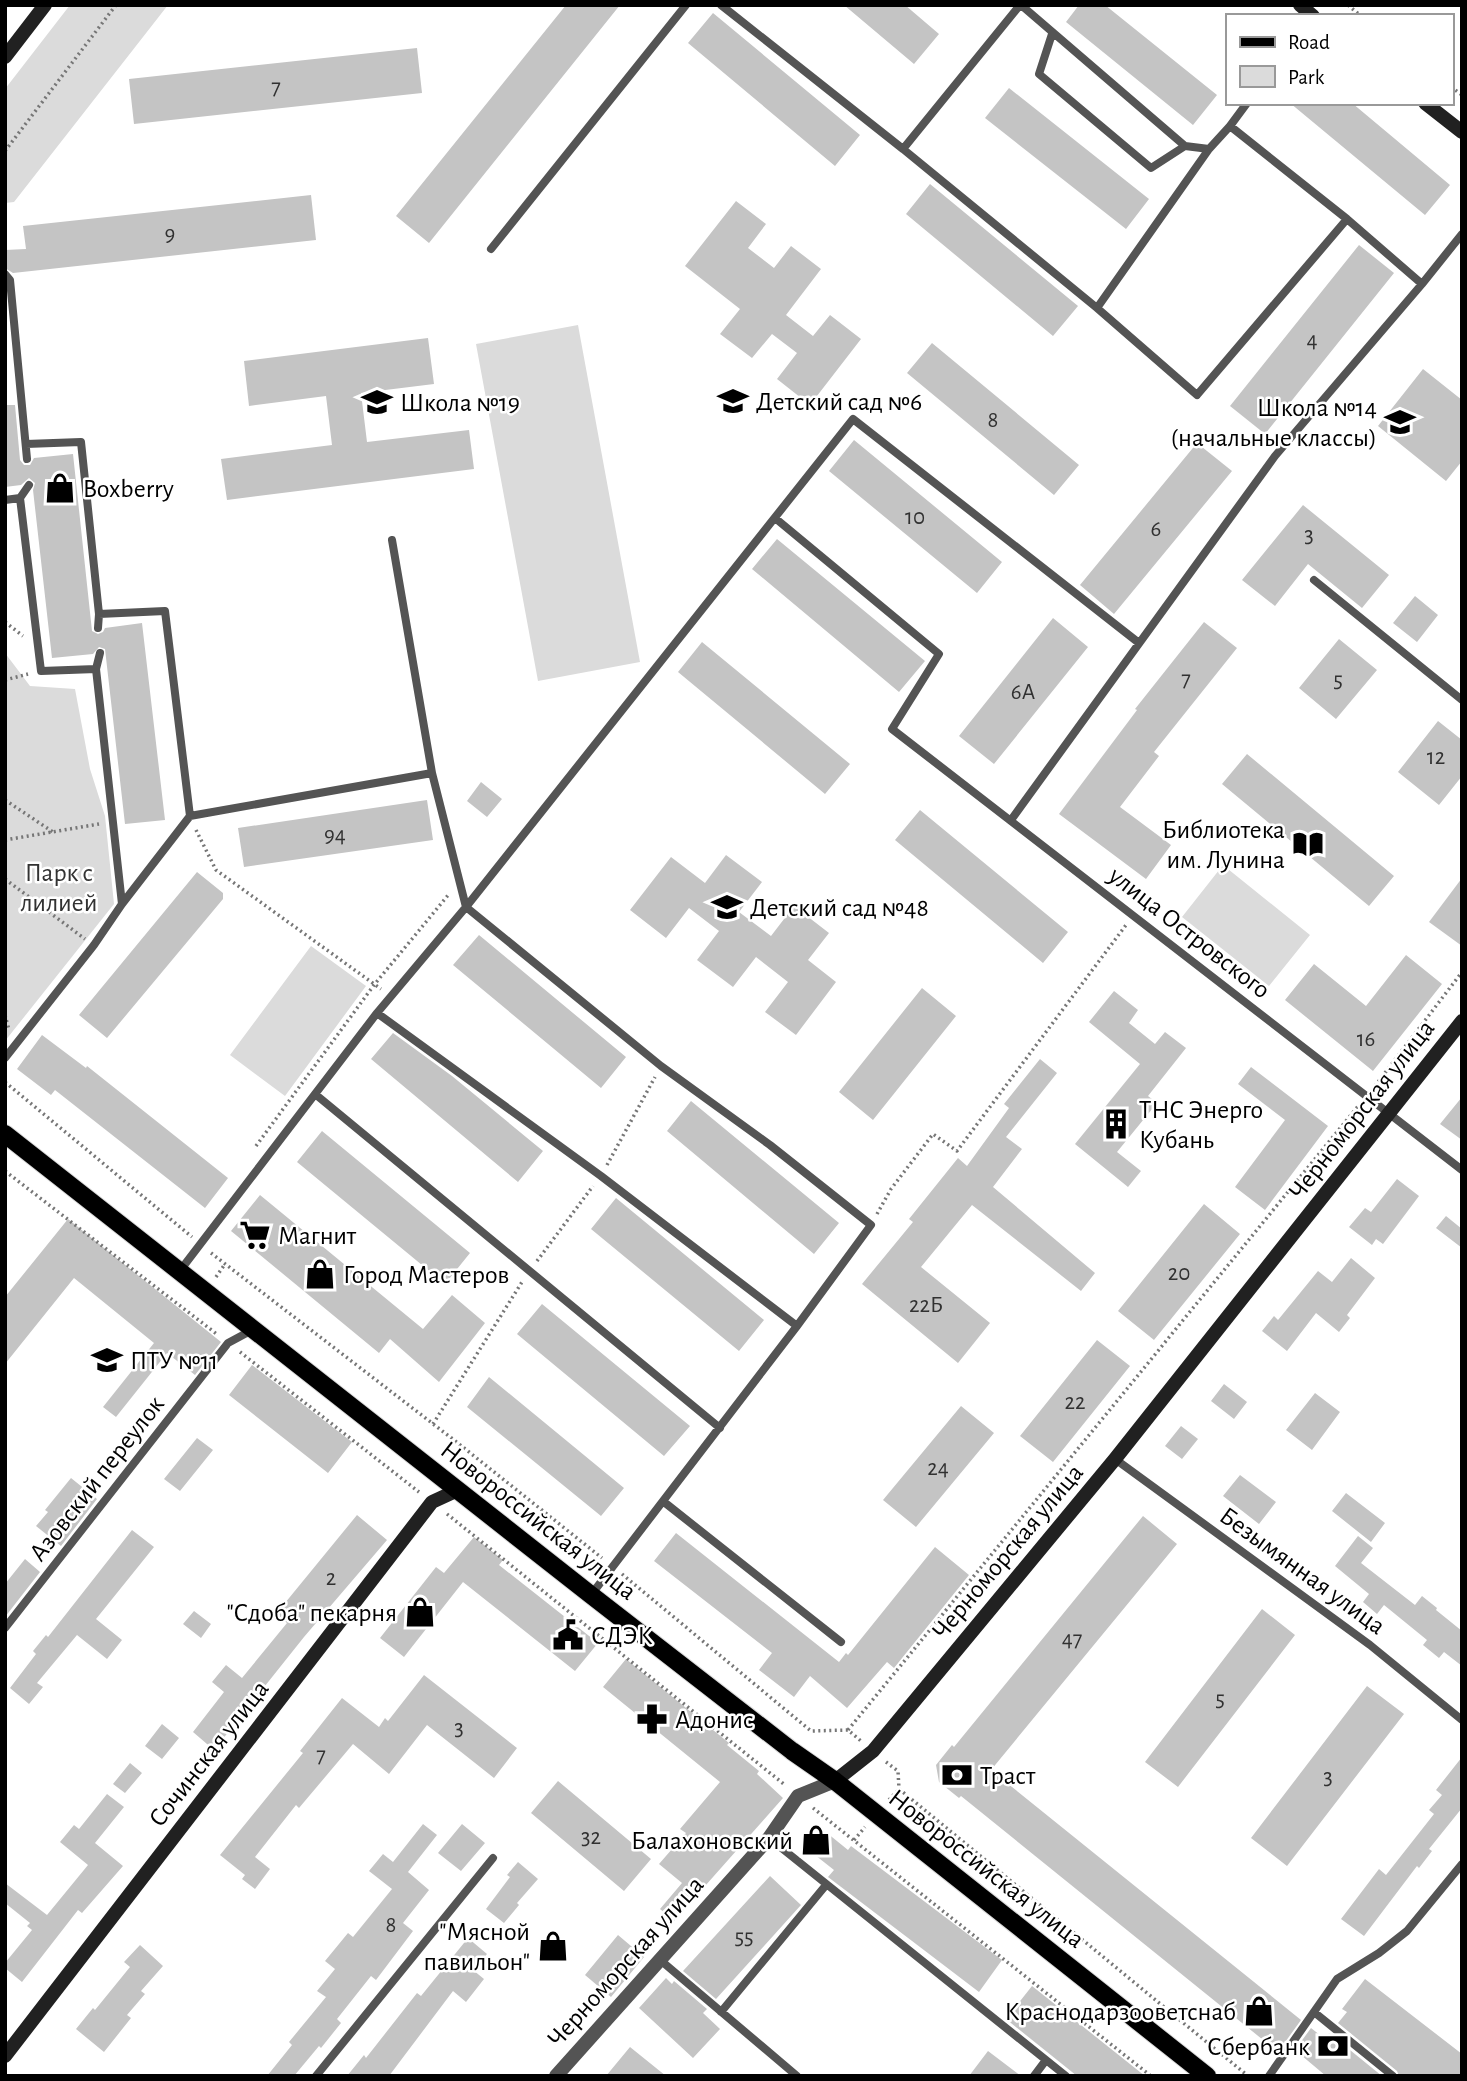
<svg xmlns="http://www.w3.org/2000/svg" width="1467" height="2081" font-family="'Alegreya Sans',sans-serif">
	<rect width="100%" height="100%" fill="#fff"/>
	<path fill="#dbdbdb" d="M70 5H168L14 202 5 203V89Z
		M578 325 640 662 538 681 476 344Z
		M5 653 30 686 75 689 90 769 105 816 114 904 5 1041Z
		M1223 865 1310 935 1269 986 1182 917Z
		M311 946 366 986 285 1096 230 1055Z"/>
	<path fill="#c4c4c4" d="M566 5H620L429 243 396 216Z
		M844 5H905L939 34 914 64Z
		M1079 5H1105L1217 95 1193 125 1066 22Z
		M713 13 860 135 835 166 688 43Z
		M417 48 422 93 134 124 129 79Z
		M1009 88 1149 199 1126 229 985 118Z
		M1290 103H1352L1450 185 1425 215Z
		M930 184 1078 306 1053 336 906 214Z
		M311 195 316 240 13 273 5 268V250L26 249 23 226Z
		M736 201 766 224 748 248 774 268 791 246 821 269 786 315 813 336 830 315 861 339 810 405 777 379 797 353 772 334 752 358 720 334 740 309 685 266Z
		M1359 245 1394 273 1265 434 1230 406Z
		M428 338 434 384 361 393 367 442 469 430 474 469 227 500 221 459 332 445 326 396 249 406 244 361Z
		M932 343 1079 465 1054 495 907 373Z
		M1423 369 1462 400V461L1446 481 1378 426Z
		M5 405H15L20 460 24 465H30L34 458 73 454 92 631 98 634 103 632 105 628 142 623 165 820 125 824 105 649 99 647 93 654 52 658 33 490 35 483 29 478 21 485 5 487Z
		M854 440 1002 562 977 593 829 471Z
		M1197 443 1232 471 1114 614 1080 585Z
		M1303 505 1389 575 1362 608 1308 564 1275 606 1242 580Z
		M777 539 925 661 899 692 752 569Z
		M1415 596 1438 615 1417 642 1393 623Z
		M1053 618 1088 647 994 764 959 736Z
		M1204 622 1237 648 1154 752 1159 756 1120 807 1171 845 1146 879 1059 814 1137 710 1135 709Z
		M1339 639 1377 670 1336 719 1299 688Z
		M702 642 850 764 825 794 678 672Z
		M1438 721 1462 740V776L1439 805 1398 772Z
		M1247 754 1394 876 1369 906 1222 784Z
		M481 782 502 799 487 817 467 801Z
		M427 800 433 840 244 867 238 828Z
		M920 810 1068 932 1043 963 895 840Z
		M726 855 762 882 739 912 771 936 794 906 829 933 808 960 836 982 796 1035 765 1012 788 982 756 957 733 987 697 960 719 931 689 908 666 938 630 910 671 857 705 883Z
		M197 872 223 893V899L107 1038 79 1015Z
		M1462 878V946L1429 922Z
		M479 935 626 1057 601 1088 453 965Z
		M1406 955 1442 984 1373 1071 1285 1000 1314 964 1366 1006Z
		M922 988 956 1016 873 1120 839 1092Z
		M1114 991 1138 1010 1129 1023 1155 1044 1165 1032 1186 1048 1148 1096 1157 1103 1117 1152 1141 1171 1128 1187 1075 1144 1140 1064 1089 1022Z
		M393 1033 452 1076 543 1151 518 1182 371 1059Z
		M42 1035 86 1068 87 1066 228 1178 205 1208 55 1090 51 1095 17 1069Z
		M1040 1059 1057 1073 1006 1137 1022 1149 993 1187 1095 1273 1081 1291 972 1205 921 1267 990 1323 958 1363 862 1284 913 1222 909 1219 958 1158 967 1166 1009 1108 1004 1104Z
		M1251 1067 1328 1126 1265 1210 1235 1187 1285 1120 1238 1084Z
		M1462 1097V1140L1440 1124Z
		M691 1101 839 1223 814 1254 667 1131Z
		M322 1131 470 1253 445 1284 297 1162Z
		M1397 1179 1419 1196 1383 1244 1376 1239 1372 1245 1349 1227 1365 1208 1371 1212Z
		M260 1195 423 1329 452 1295 485 1323 439 1382 390 1339 379 1353 231 1231Z
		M616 1198 764 1320 739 1351 591 1229Z
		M1204 1204 1240 1234 1154 1340 1118 1311Z
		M1446 1216 1462 1229V1248L1436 1228Z
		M68 1219 221 1342 195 1375 167 1353 116 1417 103 1407 154 1343 74 1278 5 1364V1297Z
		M1351 1258 1375 1278 1347 1315 1350 1318 1339 1332 1316 1313 1287 1351 1262 1331 1274 1316 1278 1320 1318 1271 1332 1282Z
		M542 1304 690 1426 664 1456 517 1334Z
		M1097 1340 1130 1366 1053 1462 1020 1436Z
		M252 1365 352 1442 328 1473 229 1395Z
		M489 1377 624 1488 601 1516 467 1407Z
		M1224 1384 1247 1402 1234 1419 1211 1401Z
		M1315 1393 1340 1412 1312 1450 1286 1430Z
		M961 1406 994 1433 916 1527 883 1500Z
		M1181 1426 1198 1439 1182 1459 1165 1446Z
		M197 1438 213 1450 180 1491 164 1479Z
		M1240 1475 1276 1502 1259 1524 1223 1496Z
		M71 1478 97 1499 61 1546 36 1526 48 1512 45 1510Z
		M1346 1493 1385 1523 1371 1542 1332 1511Z
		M357 1515 387 1540 304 1637 214 1750 193 1732 224 1692 212 1682 226 1665 242 1678 287 1623 276 1614Z
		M1143 1516 1177 1544 991 1770 1301 2020 1278 2052 961 1796 959 1798 939 1782 936 1765 952 1745 954 1747Z
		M132 1530 154 1547 96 1619 122 1640 107 1659 77 1635 37 1683 43 1687 29 1704 10 1688 36 1654 33 1651 46 1635 48 1637Z
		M676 1533 839 1662 846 1653 848 1655 935 1547 969 1575 894 1668 887 1662 847 1708 810 1676 794 1697 759 1670 772 1653 654 1561Z
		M1358 1536 1373 1548 1361 1563 1415 1605 1422 1596 1437 1608 1436 1610 1462 1631V1666L1444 1652 1439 1658 1423 1645 1427 1640 1384 1605 1377 1614 1363 1602 1369 1594 1335 1566Z
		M474 1537 503 1560 499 1565 598 1643 575 1671 463 1582 404 1657 380 1638 436 1567 444 1573Z
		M25 1559 40 1572 5 1617V1584Z
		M1262 1609 1295 1635 1178 1787 1145 1762Z
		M194 1611 211 1624 201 1638 183 1624Z
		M626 1659 729 1743 727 1745 759 1771 757 1774 783 1798 674 1921 660 1909 682 1883 659 1864 686 1833 680 1829 720 1782 603 1687Z
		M424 1675 517 1748 494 1778 427 1725 389 1774 353 1744 299 1808 296 1805 255 1857 270 1869 255 1889 242 1879 245 1875 220 1855 303 1753 300 1751 342 1698 379 1727 385 1718 388 1721Z
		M1367 1686 1404 1714 1287 1866 1251 1838Z
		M162 1724 179 1738 162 1759 145 1746Z
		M1462 1757V1808L1429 1849 1432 1851 1419 1868 1417 1866 1364 1936 1341 1919 1379 1869 1386 1875 1434 1814 1429 1810 1442 1795 1436 1790Z
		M130 1763 142 1773 125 1793 113 1784Z
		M558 1781 651 1859 624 1891 531 1813Z
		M107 1794 124 1807 95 1843 123 1866 82 1913 78 1910 22 1982 5 1968V1963L32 1930 27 1926 30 1923 5 1903V1883L47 1915 88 1865 60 1842 74 1825 79 1829Z
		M423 1824 437 1835 408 1872 429 1890 403 1923 413 1931 376 1980 371 1976 337 2019 341 2023 321 2048 319 2046 294 2076H267L292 2045 289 2042 326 1997 317 1991 335 1969 325 1961 348 1933 353 1937 392 1889 369 1871 383 1854 393 1862Z
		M462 1824 485 1843 461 1871 438 1853Z
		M816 1824 848 1850 851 1846 1002 1960 979 1992 828 1877 834 1870 801 1844Z
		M518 1862 538 1879 517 1903 519 1905 504 1923 486 1909 510 1877 507 1875Z
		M770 1876 801 1905 716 1999 683 1971Z
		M618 1935 644 1957 611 1997 585 1975Z
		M468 1938 487 1954 473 1970 484 1979 466 2002 453 1991 389 2076H347L364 2055 366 2058 417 1993 421 1996Z
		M140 1945 163 1966 141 1991 145 1994 127 2015 131 2018 104 2052 76 2029 93 2008 95 2010 130 1967 124 1962Z
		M666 1978 672 1984 674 1981 707 2009 703 2013 720 2029 693 2058 639 2008Z
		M1365 1979 1462 2054V2076H1399L1397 2071 1338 2023 1347 2012 1342 2009Z
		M1032 1986 1145 2076H1077L1006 2019Z
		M1311 2028 1325 2039 1329 2033 1382 2076H1326L1295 2050Z
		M630 2047 666 2076H606Z
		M988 2051 1021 2076H969Z"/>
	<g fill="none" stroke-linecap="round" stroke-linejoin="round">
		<g stroke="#dbdbdb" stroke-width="20">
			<path id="primary" d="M5 1134 591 1595 792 1751 835 1781 1207 2076"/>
		</g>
		<path stroke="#767676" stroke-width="3.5" stroke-dasharray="2 3.5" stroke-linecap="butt" d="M1348 5 1361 16
			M1451 87 1462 95
			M5 151 116 5
			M5 622 23 636
			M5 680 28 674
			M5 800 53 832
			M196 830 216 870 381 989
			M5 840 99 824
			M5 879 85 939
			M5 1015 9 1030
			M5 1082 192 1237
			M1375 1086 1462 972
			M256 1146 374 985 449 894
			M607 1165 655 1077
			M5 1171 218 1335
			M877 1214 891 1189 933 1134 957 1151 1126 925
			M211 1253 454 1440 602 1558
			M537 1261 593 1186
			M216 1277 225 1264
			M240 1352 419 1492
			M433 1424 522 1282
			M443 1455 453 1441
			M447 1514 785 1785
			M622 1574 811 1731 848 1730 861 1741
			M848 1730 1359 1105
			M886 1762 898 1771 899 1789 1248 2076
			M889 1800 899 1789
			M813 1808 1151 2076
			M854 1840 865 1827"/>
		<path stroke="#545454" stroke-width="8" d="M721 5 903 149
			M1020 5 903 149 1097 308
			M1021 5 1185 146 1209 149 1230 126
			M1052 34 1039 74 1151 168 1185 146
			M1247 103 1230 126 1347 219
			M1209 149 1097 308 1197 395 1347 219 1422 284
			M491 249 686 5
			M5 274 10 280 27 459
			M26 444 81 442 99 614 98 628
			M20 498 41 671 96 669 100 653
			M5 500 20 498 29 485
			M775 518 939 654 892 729 1462 1170
			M1314 580 1462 700
			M99 614 165 611 190 816 122 904
			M190 816 432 773 392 540
			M1011 820 1275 456 1422 284 1462 234
			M377 1013 601 1176 797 1326
			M5 1058 94 945 122 904 96 669
			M315 1094 720 1428
			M179 1272 377 1013 466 907 432 773
			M1115 1459 1370 1645 1462 1720
			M664 1502 841 1642
			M591 1595 797 1326 871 1225 770 1145 661 1066 466 907 853 419 1139 643
			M5 1628 228 1343 254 1329
			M769 1838 1066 2076
			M659 1959 797 2076
			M721 2012 826 1885
			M1314 2012 1393 2076
			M316 2076 493 1858
			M1034 2076 1046 2060
			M1269 2076 1337 1979 1379 1953 1407 1931 1462 1864"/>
		<path stroke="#545454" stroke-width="14" d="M556 2076 769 1838 798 1796 835 1781"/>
		<path stroke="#212121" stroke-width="14" d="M1300 5 1313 16
			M5 57 45 5
			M1425 103 1462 132
			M835 1781 873 1751 1115 1459 1462 1021
			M5 2056 432 1502 458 1490"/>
		<use href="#primary" stroke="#000" stroke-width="18"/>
	</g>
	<defs>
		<g id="school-bare" transform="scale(2.415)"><path d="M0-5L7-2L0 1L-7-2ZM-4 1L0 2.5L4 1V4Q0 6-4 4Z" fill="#000" stroke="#fff" stroke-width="2.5" paint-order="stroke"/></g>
		<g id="shop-bare" transform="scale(2.415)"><path d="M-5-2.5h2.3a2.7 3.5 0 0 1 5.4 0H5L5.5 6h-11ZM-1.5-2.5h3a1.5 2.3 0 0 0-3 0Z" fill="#000" stroke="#fff" stroke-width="2.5" paint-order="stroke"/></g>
		<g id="library-bare" transform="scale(2.415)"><path d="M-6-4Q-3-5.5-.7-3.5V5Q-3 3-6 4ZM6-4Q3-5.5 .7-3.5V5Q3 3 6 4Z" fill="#000" stroke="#fff" stroke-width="2.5" paint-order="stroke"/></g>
		<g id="building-bare" transform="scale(2.415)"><path d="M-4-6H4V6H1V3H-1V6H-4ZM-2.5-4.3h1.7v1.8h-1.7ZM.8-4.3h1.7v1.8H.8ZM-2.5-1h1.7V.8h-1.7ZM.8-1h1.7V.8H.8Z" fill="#000" stroke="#fff" stroke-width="2.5" paint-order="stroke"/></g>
		<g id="supermarket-bare" transform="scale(2.415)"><path d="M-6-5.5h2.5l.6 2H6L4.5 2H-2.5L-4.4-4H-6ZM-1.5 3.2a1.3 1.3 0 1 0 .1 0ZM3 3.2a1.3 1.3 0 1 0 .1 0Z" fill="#000" stroke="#fff" stroke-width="2.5" paint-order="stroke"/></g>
		<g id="civic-bare" transform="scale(2.415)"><path d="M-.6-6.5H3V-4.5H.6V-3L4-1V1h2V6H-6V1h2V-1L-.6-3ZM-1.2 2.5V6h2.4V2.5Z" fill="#000" stroke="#fff" stroke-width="2.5" paint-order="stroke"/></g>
		<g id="pharmacy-bare" transform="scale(2.415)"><path d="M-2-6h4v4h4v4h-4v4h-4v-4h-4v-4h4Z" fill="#000" stroke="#fff" stroke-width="2.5" paint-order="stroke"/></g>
		<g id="bank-bare" transform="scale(2.415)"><path d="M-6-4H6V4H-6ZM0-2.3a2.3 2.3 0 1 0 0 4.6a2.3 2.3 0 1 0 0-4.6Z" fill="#000" stroke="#fff" stroke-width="2.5" paint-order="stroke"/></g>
	</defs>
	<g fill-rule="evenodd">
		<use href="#school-bare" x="733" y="401"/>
		<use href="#school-bare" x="377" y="402"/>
		<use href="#school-bare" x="1400" y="422"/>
		<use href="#shop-bare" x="60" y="488"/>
		<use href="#library-bare" x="1308" y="844"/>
		<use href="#school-bare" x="727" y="907"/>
		<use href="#building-bare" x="1116" y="1124"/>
		<use href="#supermarket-bare" x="255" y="1235"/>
		<use href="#shop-bare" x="320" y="1274"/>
		<use href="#school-bare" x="107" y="1360"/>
		<use href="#shop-bare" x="420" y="1612"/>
		<use href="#civic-bare" x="568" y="1635"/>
		<use href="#pharmacy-bare" x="652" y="1719"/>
		<use href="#bank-bare" x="957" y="1775"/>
		<use href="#shop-bare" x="816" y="1840"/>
		<use href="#shop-bare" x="553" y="1946"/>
		<use href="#shop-bare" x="1259" y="2011"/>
		<use href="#bank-bare" x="1333" y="2046"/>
	</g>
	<g text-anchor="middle" stroke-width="5" stroke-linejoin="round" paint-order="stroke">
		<g font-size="23" fill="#313131">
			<text x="276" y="94">7</text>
			<text x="170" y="241">9</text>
			<text x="1312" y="347">4</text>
			<text x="993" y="427">8</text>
			<text x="915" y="524">10</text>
			<text x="1156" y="536">6</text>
			<text x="1309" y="542">3</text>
			<text x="1186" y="686">7</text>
			<text x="1338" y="687">5</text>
			<text x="1023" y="699">6А</text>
			<text x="1436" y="764">12</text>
			<text x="335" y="842">94</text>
			<text x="1366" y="1046">16</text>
			<text x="1179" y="1280">20</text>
			<text x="926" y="1312">22Б</text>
			<text x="1075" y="1409">22</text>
			<text x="938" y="1475">24</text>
			<text x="331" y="1585">2</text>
			<text x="1072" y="1646">47</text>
			<text x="1220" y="1706">5</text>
			<text x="459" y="1735">3</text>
			<text x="321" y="1762">7</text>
			<text x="1328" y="1784">3</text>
			<text x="591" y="1844">32</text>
			<text x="391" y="1932">8</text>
			<text x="744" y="1944">55</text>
		</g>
		<g font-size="26" fill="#000" stroke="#fff" text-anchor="start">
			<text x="756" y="410">Детский сад №6</text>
			<text x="400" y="411">Школа №19</text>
			<text x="1377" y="416" text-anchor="end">Школа №14<tspan x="1377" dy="30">(начальные классы)</tspan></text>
			<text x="83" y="497">Boxberry</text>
			<text x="1285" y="838" text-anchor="end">Библиотека<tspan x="1285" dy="30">им. Лунина</tspan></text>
			<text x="750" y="916">Детский сад №48</text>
			<text x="1139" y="1118">ТНС Энерго<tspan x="1139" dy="30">Кубань</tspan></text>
			<text x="278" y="1244">Магнит</text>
			<text x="343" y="1283">Город Мастеров</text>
			<text x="130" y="1369">ПТУ №11</text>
			<text x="397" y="1621" text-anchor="end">"Сдоба" пекарня</text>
			<text x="591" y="1644">СДЭК</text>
			<text x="675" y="1728">Адонис</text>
			<text x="980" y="1784">Траст</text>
			<text x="793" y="1849" text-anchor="end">Балахоновский</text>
			<text x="530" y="1940" text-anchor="end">"Мясной<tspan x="530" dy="30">павильон"</tspan></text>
			<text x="1236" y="2020" text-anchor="end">Краснодарзооветснаб</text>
			<text x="1310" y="2055" text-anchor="end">Сбербанк</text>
		</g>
		<g font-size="26" fill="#323232" stroke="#fff">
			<text x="59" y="881">Парк с<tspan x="59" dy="30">лилией</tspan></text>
		</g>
		<g font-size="26" fill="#000" stroke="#fff">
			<text transform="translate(1190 932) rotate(38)" y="9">улица Островского</text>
			<text transform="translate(1361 1109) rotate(-52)" y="9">Черноморская улица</text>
			<text transform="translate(96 1478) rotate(-52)" y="9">Азовский переулок</text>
			<text transform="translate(539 1520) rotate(38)" y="9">Новороссийская улица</text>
			<text transform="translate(1007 1551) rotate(-50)" y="9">Черноморская улица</text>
			<text transform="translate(1303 1570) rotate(36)" y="9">Безымянная улица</text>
			<text transform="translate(208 1753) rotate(-52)" y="9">Сочинская улица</text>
			<text transform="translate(987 1868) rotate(38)" y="9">Новороссийская улица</text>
			<text transform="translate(625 1961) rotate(-48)" y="9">Черноморская улица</text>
		</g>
	</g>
	<rect width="1467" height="2081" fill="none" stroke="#000000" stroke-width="14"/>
	<rect x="1226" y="14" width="228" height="91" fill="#ffffff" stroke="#999999" stroke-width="2"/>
	<rect x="1240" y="37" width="35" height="10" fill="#000000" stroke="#999999" stroke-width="2"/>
	<text x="1288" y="49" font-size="21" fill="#000000">Road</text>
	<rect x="1240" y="66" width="35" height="21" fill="#dbdbdb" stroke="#999999" stroke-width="2"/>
	<text x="1288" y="84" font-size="21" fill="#000000">Park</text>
</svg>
